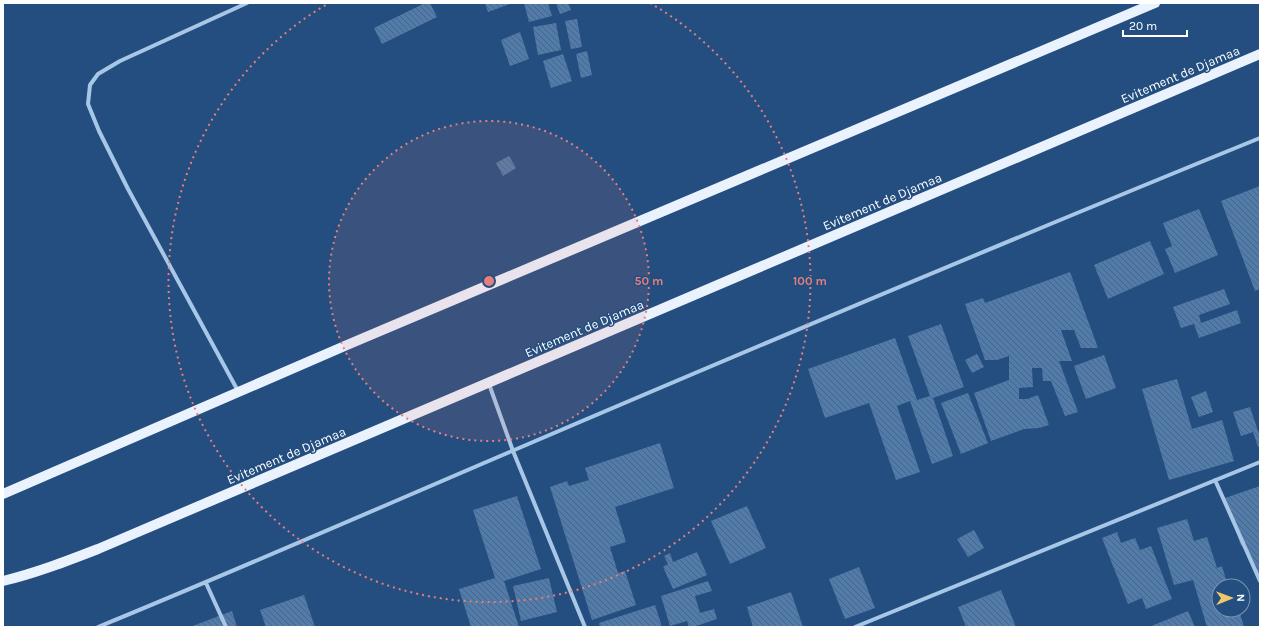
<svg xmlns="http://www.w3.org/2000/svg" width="1263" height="630" font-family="Karla,sans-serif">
	<defs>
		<pattern id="building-back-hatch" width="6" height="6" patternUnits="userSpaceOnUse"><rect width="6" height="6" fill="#507baa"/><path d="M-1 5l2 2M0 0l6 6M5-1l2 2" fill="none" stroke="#4e647b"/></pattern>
	</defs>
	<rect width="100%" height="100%" fill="#234e7f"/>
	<path fill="url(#building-back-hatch)" d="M425 3H430L437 17 382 44 374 28Z
		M485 3H513L488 12Z
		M524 3H548L552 16 529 22Z
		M556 3H568L571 10 560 14Z
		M577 19 582 47 571 49 565 21Z
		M556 23 561 50 538 55 533 27Z
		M520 32 529 59 510 66 501 40Z
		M587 51 592 75 581 78 576 54Z
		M563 54 572 81 551 88 543 61Z
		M509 156 516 168 503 176 496 163Z
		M1260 186V289L1255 291 1221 201Z
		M1199 209 1218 255 1175 273 1165 249 1172 246 1163 223Z
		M1150 241 1164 274 1108 299 1094 265Z
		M1070 272 1098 348H1081L1074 330H1061L1072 361H1059L1078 412 1065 416 1051 381H1043L1042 368H1032L1033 387 1019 388V399H1027L1038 395 1049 425 1039 428 1024 429 991 441 974 393 1009 380V356L997 360H985L965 304 983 298 985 303Z
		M1224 289 1230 304 1199 315 1201 323 1237 310 1241 323 1199 338 1194 324 1181 328 1173 307Z
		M941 324 964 387 933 398 953 456 932 464 910 401 897 406 920 472 896 480 869 403 825 418 808 369 895 338 917 400 930 396 908 336Z
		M977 354 984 367 972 373 965 360Z
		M1104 355 1116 388 1086 399 1074 366Z
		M1177 379 1192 429 1222 420 1234 461 1169 480 1142 389Z
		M1206 391 1213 412 1199 417 1191 397Z
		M968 393 988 443 961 454 941 403Z
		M1250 407 1260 437V446L1258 447 1253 432 1241 436 1233 412Z
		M660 443 674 488 615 507 626 542 610 547 618 573 625 571 636 605 592 620 550 487 567 481 569 486 589 480 585 468Z
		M1260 486V585L1246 545 1241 546 1225 498Z
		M517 496 541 569 504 581 519 627H471L459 589 495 578 473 510Z
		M747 506 766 548 730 564 711 521Z
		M1187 519 1194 541 1207 537 1217 568 1222 566 1228 586H1219V610H1239L1244 627H1207L1193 580 1174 585 1157 528Z
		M974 530 984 548 968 557 957 539Z
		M1117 532 1121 543 1135 538 1140 550 1151 546 1172 599 1146 609 1142 598 1128 604 1102 538Z
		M697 552 707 575 673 589 663 567 668 564 664 556 670 553 673 562Z
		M859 567 875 608 845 619 829 579Z
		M549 578 557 612 521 621 513 586Z
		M708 581 712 591 695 596 700 613 714 609 717 619 693 627H689L687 621 670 626 661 596Z
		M1001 590 1016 627H966L958 607Z
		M791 592 803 627H753L747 607Z
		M304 595 315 627H266L260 610Z
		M655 605 662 627H600L599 623Z
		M232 611 237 627H190Z
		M1188 611 1195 627H1149Z"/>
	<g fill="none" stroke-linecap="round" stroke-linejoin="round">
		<path stroke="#a8c7e7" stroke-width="4" d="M489 384 513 451 585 627
			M238 391 128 189 99 131 88 104 90 85 98 74 120 61 247 3
			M1215 480 1260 581
			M206 583 226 627
			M98 627C237 570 374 510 512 451 760 345 1009 240 1260 138
			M855 627 1260 462"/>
		<path stroke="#eaf2fd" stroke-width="10" d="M3 494 347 345 1155 3
			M3 581C36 573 67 561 98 549L1260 54"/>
	</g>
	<circle cx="489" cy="281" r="160" fill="#e67e7e" fill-opacity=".12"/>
	<g fill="none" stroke="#e67e7e" stroke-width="2" stroke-dasharray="2 4">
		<circle cx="489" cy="281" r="160"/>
		<path d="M650 3A321 321 0 1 1 329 3"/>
	</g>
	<g text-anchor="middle" stroke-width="3" stroke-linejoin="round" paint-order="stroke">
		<g font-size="13" fill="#fff" stroke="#234e7f">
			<text transform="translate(1180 74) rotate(-23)" y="5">Evitement de Djamaa</text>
			<text transform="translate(882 201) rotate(-23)" y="5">Evitement de Djamaa</text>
			<text transform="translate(584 328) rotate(-23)" y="5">Evitement de Djamaa</text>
			<text transform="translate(286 455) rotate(-23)" y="5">Evitement de Djamaa</text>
		</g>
	</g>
	<circle cx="489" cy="281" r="6" fill="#e67e7e" stroke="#234e7f" stroke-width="2"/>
	<g font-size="12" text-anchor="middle" font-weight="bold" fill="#e67e7e" stroke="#234e7f" stroke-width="3" stroke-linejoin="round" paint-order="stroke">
		<text x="649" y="285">50 m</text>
		<text x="810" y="285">100 m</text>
	</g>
	<rect width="1263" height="630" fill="none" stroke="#ffffff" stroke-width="8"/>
	<g transform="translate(1231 598) rotate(89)"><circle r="19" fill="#234e7f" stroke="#7b95b2"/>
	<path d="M0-3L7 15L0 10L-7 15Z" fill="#f2c66b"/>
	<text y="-6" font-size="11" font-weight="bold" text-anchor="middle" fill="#ffffff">N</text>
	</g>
	<path d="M1123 30v6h64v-6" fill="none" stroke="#ffffff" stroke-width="2"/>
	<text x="1129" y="30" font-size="12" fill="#ffffff" stroke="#234e7f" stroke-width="3" paint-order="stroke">20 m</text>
</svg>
